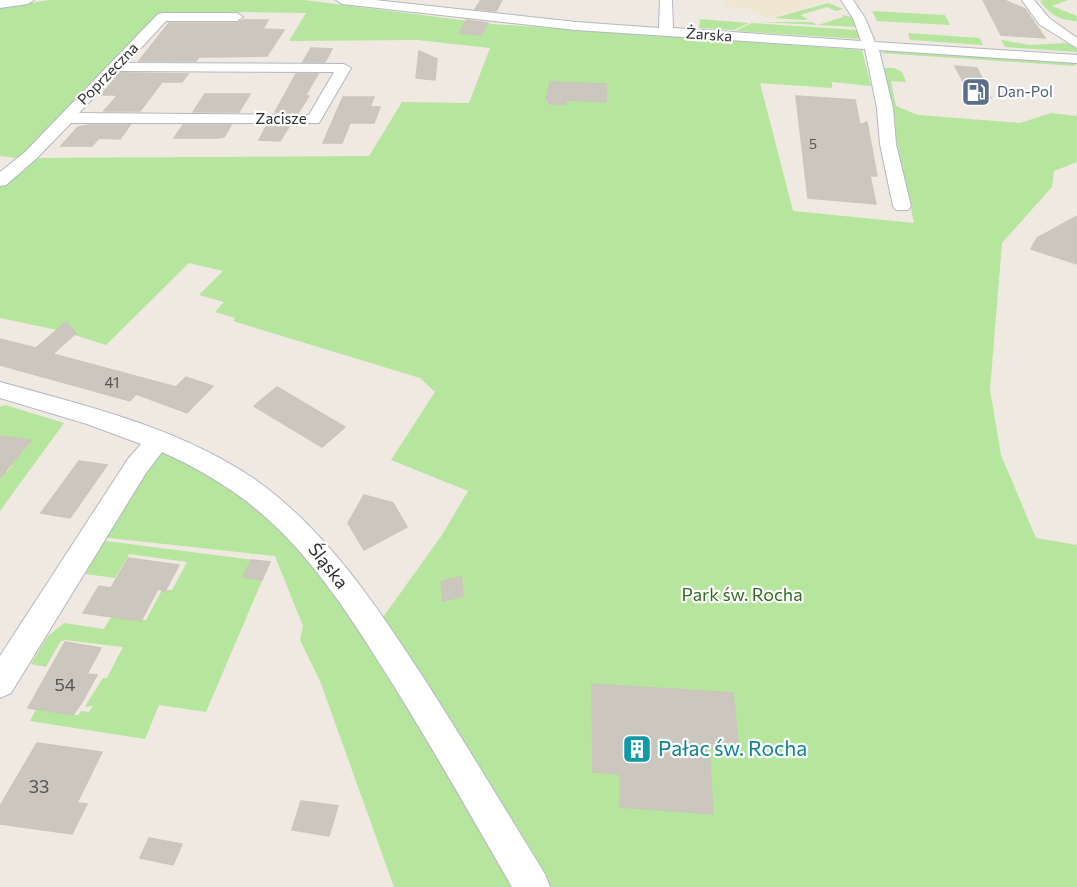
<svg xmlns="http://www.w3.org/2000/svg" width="1077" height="887" font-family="Commissioner,sans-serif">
	<rect width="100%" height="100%" fill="#efe9e1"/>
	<path fill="#f0e6d1" d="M724 0H829L767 18 747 8 725 7Z"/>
	<path fill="#b6e59e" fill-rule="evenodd" d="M49 0H304L492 24 862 50 871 86 832 82V88L760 83 793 211 914 223 882 71 884 68H894L902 72 906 82 891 81 896 106 918 115 1020 123 1051 113 1077 116V162L1054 171 1052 187 1002 243 990 390 1001 455 1036 538 1077 545V887H394L320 681 300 640 303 626 275 556 100 537 159 450C208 473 278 518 311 561 331 586 346 616 366 641L442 535 468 491 391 460 435 392 420 378 233 321 235 318 215 312 224 302 199 295 223 271 189 263 106 345 62 331 0 318V181L25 159 0 156V8ZM243 12 306 13 289 41 417 40 490 48 469 103 402 102 369 156 27 158 163 16Z
		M1044 0H1068L1052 6 1077 16V21C1061 21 1049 14 1040 1Z
		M828 3 843 9 836 11 827 7 800 15 808 19 806 20 774 18Z
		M872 11 945 15 950 25 877 21Z
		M842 15 853 17 857 27 760 22H811L818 25 843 17Z
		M700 19 749 23 734 30 699 28Z
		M752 23 858 30 861 39 735 31Z
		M908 33 980 38 983 45 910 40Z
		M1001 40 1030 45 1066 43 1077 48V52L1005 47Z
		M885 51 1073 61 1076 66 880 53Z
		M5 405 64 423 0 511V471L7 472 30 440 0 436V407Z
		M98 540 270 562 206 712 159 705 145 739 30 721 36 709 73 715H78L81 711 89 712 93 706 85 707 87 703 103 678H107L123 647 65 640 60 642 46 667 31 664 47 637 64 623 104 629 111 617 146 620 162 590H172L187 562 129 554 115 578 78 573Z"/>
	<path fill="#cbc7bf" stroke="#cbc5ba" stroke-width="1.5" d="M481 0H502L496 11 475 9Z
		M983 0H1004L1025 9 1045 38 1001 35Z
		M243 20H268L263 29 284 30 267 56 199 57 196 61H139L169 23H237Z
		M467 20 488 23 481 35 459 33Z
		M311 48 332 49 325 62H303Z
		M419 51 437 59 435 80 416 78Z
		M955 66 977 68 991 98 971 97Z
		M120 73 188 74 182 82H162L140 111H104L118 95H101Z
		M296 74H318L305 96H309L298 113 275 112Z
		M550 82 606 84V102L566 100V104H549V101L546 100Z
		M205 94H250L239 112H193Z
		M796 96 855 100 860 125 867 122 877 176H870L876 204 808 198Z
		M343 97H374L370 107H380L374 123H350L342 143H323Z
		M90 125H130L120 139 99 138 92 146H61L78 127Z
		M183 125H231L224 137 216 138H174Z
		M267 125H290L280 141 259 140Z
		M1077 216V264L1031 249 1037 238Z
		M66 322 76 333 53 354 176 387 186 377 213 386 187 413 136 394 130 401 0 365V339L36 348Z
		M277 387 345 427 322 447 254 406Z
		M0 436 31 440 0 478Z
		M79 461 107 465 70 518 41 513Z
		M364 495 393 503 407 527 364 550 348 523Z
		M128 558 179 565 165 591 158 589 141 621 83 613 99 586 111 588Z
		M251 560 270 562 262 580 243 577Z
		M461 577 463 596 443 601 441 581Z
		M65 642 101 648 87 674 97 675 82 702 73 715 28 708Z
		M592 684 733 693 739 750 709 748 713 814 620 807V774L593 772Z
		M37 743 102 752 77 803 87 804 72 834 0 824V806Z
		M301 801 338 806 329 836 292 830Z
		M149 838 182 844 173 865 140 858Z"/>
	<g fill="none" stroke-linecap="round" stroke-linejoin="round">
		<g stroke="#b4b7c1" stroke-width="2">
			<path id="minor" d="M0 0H34L28 4 0 8Z
				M336 0H375L576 22 659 28 660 0H672L673 28 861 41 853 18 841 0H853L865 18 875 42 1077 55V63L879 50 893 108 896 144 911 206 908 210H896L893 206 880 144 877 108 865 49 576 30 342 4Z
				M1022 0H1034L1049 18 1077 38V48L1039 24Z
				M163 13H237L243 17 237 21H166L127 63 344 64 351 68 319 123H71L37 158 6 185 0 186V172L25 152 158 14ZM119 71 334 72 309 115 79 113Z
				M0 382C87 406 177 427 253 478 325 528 376 605 423 677 465 742 504 808 545 874L550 887H512C471 816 431 745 387 675 350 616 310 553 255 508 227 485 195 467 162 452L146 473 11 693 0 698V656L128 459 141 444 87 424 0 398Z"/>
		</g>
		<use href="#minor" fill="#fff" fill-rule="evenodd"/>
	</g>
	<defs>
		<g id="fuel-square" transform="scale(1.5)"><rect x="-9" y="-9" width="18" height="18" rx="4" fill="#5c6f8a" stroke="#fff"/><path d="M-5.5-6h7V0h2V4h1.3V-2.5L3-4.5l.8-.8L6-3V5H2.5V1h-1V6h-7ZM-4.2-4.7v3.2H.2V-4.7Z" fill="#fff"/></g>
		<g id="building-square" transform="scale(1.5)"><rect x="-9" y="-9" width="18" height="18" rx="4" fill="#0f9aa8" stroke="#fff"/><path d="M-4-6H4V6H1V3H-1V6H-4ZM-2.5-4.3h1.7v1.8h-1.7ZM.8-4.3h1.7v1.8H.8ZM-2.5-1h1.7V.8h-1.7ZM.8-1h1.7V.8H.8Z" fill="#fff"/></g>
	</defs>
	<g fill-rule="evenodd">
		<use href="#fuel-square" x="976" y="92"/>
		<use href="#building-square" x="637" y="749"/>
	</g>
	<g text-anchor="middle" stroke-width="4.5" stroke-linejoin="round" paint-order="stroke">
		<g font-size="14" fill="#555452">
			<text x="813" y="149">5</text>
		</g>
		<g font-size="15" fill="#2e2e2e" stroke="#fff">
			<text transform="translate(709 35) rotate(4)" y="5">Żarska</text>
			<text transform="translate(108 74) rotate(-46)" y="5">Poprzeczna</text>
			<text x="281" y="124">Zacisze</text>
		</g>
		<g font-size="15" fill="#4e5e75" stroke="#fff" text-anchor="start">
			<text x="997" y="97">Dan-Pol</text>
		</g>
		<g font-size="15" fill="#555452">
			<text x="112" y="388">41</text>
		</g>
		<g font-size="18" fill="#2e2e2e" stroke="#fff">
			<text transform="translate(328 566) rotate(52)" y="6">Śląska</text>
		</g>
		<g font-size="18" fill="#2c6e1b" stroke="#fff">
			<text x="742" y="601">Park św. Rocha</text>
		</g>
		<g font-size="18" fill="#555452">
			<text x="65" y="691">54</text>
			<text x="39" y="793">33</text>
		</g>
		<g font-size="21" fill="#0d838f" stroke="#fff" text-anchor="start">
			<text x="658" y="756">Pałac św. Rocha</text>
		</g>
	</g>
</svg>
